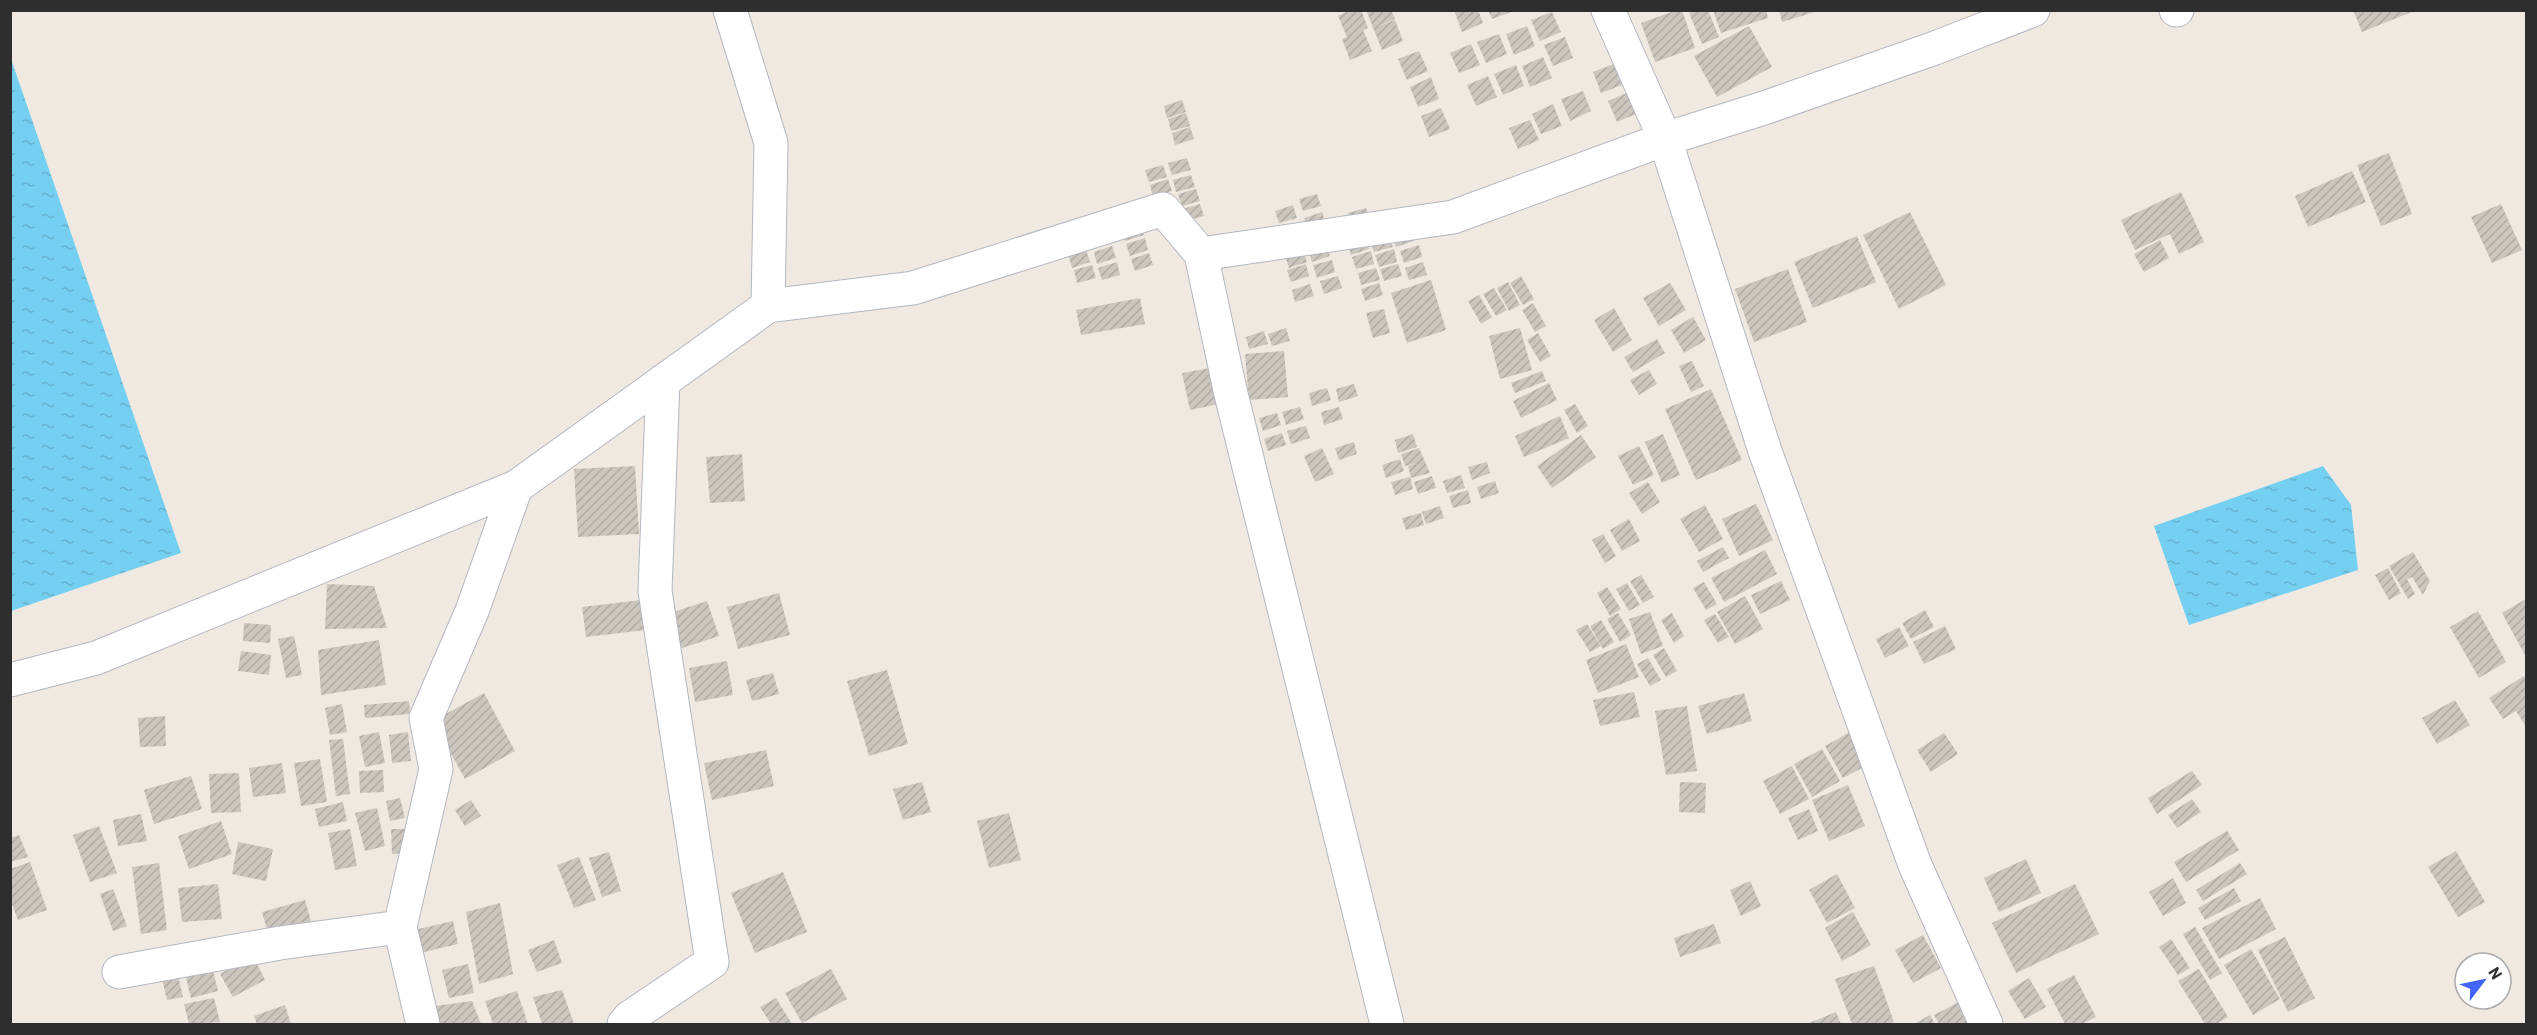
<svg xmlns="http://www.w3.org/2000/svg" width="2537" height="1035" font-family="Barlow,sans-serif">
	<defs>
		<pattern id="water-ripples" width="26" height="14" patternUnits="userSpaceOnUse" patternTransform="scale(1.5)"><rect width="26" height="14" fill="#75cff0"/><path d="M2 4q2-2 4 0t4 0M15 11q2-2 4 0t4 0" fill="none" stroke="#66b2ce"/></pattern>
		<pattern id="building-hatch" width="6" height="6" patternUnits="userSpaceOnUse" patternTransform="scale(1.5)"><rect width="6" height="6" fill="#cbc7bf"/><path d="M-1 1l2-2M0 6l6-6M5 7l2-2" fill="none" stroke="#afaba4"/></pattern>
	</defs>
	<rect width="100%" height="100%" fill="#efe9e1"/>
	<path fill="url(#water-ripples)" d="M10 56 181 553 11 611H10Z
		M2323 466 2351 505 2358 570 2189 625 2154 526Z"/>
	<path fill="url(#building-hatch)" d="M1350 10H1361L1368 28 1363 30 1372 51 1350 60 1342 39 1347 37 1338 16Z
		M1366 10H1391L1395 19 1376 27 1395 20 1403 41 1382 50Z
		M1454 10H1478L1483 23 1462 32Z
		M1488 10H1514V11L1492 19Z
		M1677 10H1682L1695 48 1655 62 1641 23Z
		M1695 10H1708L1719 37 1702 44 1689 13Z
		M1713 10H1766L1768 18 1721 33Z
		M1779 10H1818V11L1782 22Z
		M2353 10H2414V11L2362 32Z
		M1552 12 1561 32 1540 41 1531 20Z
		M1527 26 1535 46 1514 55 1506 34Z
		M1749 26 1772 67 1717 97 1694 56Z
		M1499 34 1507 54 1486 63 1477 42Z
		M1565 37 1573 58 1553 66 1544 45Z
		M1471 44 1480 65 1459 73 1450 53Z
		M1419 51 1428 71 1407 80 1398 59Z
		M1543 57 1552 78 1530 87 1522 66Z
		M1614 64 1622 85 1601 93 1593 72Z
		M1516 65 1524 86 1503 95 1494 74Z
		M1488 76 1497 97 1476 106 1467 85Z
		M1431 77 1439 99 1418 107 1410 87Z
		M1583 91 1591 111 1570 121 1561 99Z
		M1629 92 1638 113 1617 122 1608 101Z
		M1182 100 1186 112 1167 118 1164 106Z
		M1553 104 1562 126 1541 134 1532 114Z
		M1441 108 1450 129 1429 137 1421 116Z
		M1186 113 1190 126 1171 131 1168 119Z
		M1530 120 1539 140 1518 149 1509 128Z
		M1190 127 1194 139 1175 145 1172 133Z
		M2389 153 2412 214 2381 226 2357 165Z
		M1187 158 1191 170 1172 175 1168 163Z
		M1163 165 1167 177 1149 182 1145 170Z
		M2352 171 2366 202 2308 227 2295 196Z
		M1191 175 1195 187 1176 192 1173 180Z
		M1168 179 1172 191 1153 197 1150 185Z
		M1196 189 1200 201 1182 206 1178 194Z
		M2181 192 2204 242 2179 254 2170 234 2135 250 2121 220Z
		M1317 194 1321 206 1303 211 1299 199Z
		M1200 204 1204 216 1185 221 1182 209Z
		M2501 204 2522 250 2492 263 2471 217Z
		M1293 205 1297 218 1279 223 1275 211Z
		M1366 208 1370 220 1351 226 1348 213Z
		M1322 212 1326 224 1307 230 1304 218Z
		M1910 212 1946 285 1899 309 1863 235Z
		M1140 223 1144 235 1125 241 1122 229Z
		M1411 229 1414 241 1396 247 1392 235Z
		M1388 234 1393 247 1374 252 1370 240Z
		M1366 236 1369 249 1351 255 1347 242Z
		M1857 236 1876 282 1813 308 1794 262Z
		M1145 238 1148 250 1130 256 1126 244Z
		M2160 240 2169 258 2144 272 2134 254Z
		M1065 243 1086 250 1090 262 1072 268Z
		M1326 244 1330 256 1312 262 1308 249Z
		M1419 245 1422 257 1404 263 1400 251Z
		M1112 246 1116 258 1097 264 1094 252Z
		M1394 249 1397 262 1379 267 1375 255Z
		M1303 250 1307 262 1289 268 1285 255Z
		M1371 251 1374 264 1356 269 1352 257Z
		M1149 253 1153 265 1135 271 1131 259Z
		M1332 260 1335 272 1317 278 1313 265Z
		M1117 262 1120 275 1102 280 1098 268Z
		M1423 262 1427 275 1409 280 1405 268Z
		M1306 264 1309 276 1291 282 1287 270Z
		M1398 264 1402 276 1384 281 1380 269Z
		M1092 265 1096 278 1077 283 1074 270Z
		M1376 268 1380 280 1361 285 1358 273Z
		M1788 269 1807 322 1754 342 1735 289Z
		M1338 276 1342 288 1324 294 1320 281Z
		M1521 276 1534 299 1523 305 1510 283Z
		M1431 280 1446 330 1407 343 1391 293Z
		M1508 282 1520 305 1509 311 1497 288Z
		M1379 283 1383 295 1365 301 1361 289Z
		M1670 283 1686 310 1659 326 1643 298Z
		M1310 284 1314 296 1295 302 1292 290Z
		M1494 288 1507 310 1496 316 1483 294Z
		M1479 295 1492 317 1481 324 1468 301Z
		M1140 298 1145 324 1081 335 1076 310Z
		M1533 303 1546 326 1535 332 1522 310Z
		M1614 308 1632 340 1613 352 1594 320Z
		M1384 309 1390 333 1373 338 1366 313Z
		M1693 317 1706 340 1684 353 1671 330Z
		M1286 328 1290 341 1272 346 1268 334Z
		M1520 328 1532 370 1500 379 1489 336Z
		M1264 331 1268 344 1249 349 1246 337Z
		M1538 333 1551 356 1540 362 1527 340Z
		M1657 339 1665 353 1633 372 1624 357Z
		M1284 351 1288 397 1249 400 1245 354Z
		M1692 361 1704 386 1691 392 1679 366Z
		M1211 368 1219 404 1190 410 1182 373Z
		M1649 370 1657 384 1639 395 1630 380Z
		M1542 371 1546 381 1515 393 1511 383Z
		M1549 383 1557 400 1521 418 1513 401Z
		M1354 384 1358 396 1339 402 1336 389Z
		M1327 388 1331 400 1312 406 1309 393Z
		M1711 389 1742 460 1696 480 1665 409Z
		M1575 404 1588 426 1577 433 1564 410Z
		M1300 407 1304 419 1286 425 1282 412Z
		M1339 407 1343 419 1324 425 1321 412Z
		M1277 413 1281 425 1263 431 1259 418Z
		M1560 416 1569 438 1524 457 1515 436Z
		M1306 426 1310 438 1291 444 1287 431Z
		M1282 433 1286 445 1268 451 1264 439Z
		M1413 434 1417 447 1398 453 1395 440Z
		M1663 434 1680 475 1662 483 1645 442Z
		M1581 435 1596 457 1552 488 1537 466Z
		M1354 442 1357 454 1339 460 1335 448Z
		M1639 446 1654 475 1633 485 1618 456Z
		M1322 448 1334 474 1315 482 1304 456Z
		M1419 448 1430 473 1411 478 1408 466 1417 463 1405 466 1401 454Z
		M742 454 745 501 710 503 706 457Z
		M1400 459 1404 471 1386 478 1382 465Z
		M1487 462 1490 473 1472 480 1468 467Z
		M635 466 639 534 578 537 574 469Z
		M1461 475 1465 488 1447 493 1443 481Z
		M1432 476 1436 488 1418 494 1414 482Z
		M1410 477 1413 489 1395 495 1391 482Z
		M1495 481 1499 493 1481 499 1477 487Z
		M1648 482 1660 502 1642 514 1629 493Z
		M1468 490 1471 503 1453 508 1449 496Z
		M1756 504 1773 540 1739 556 1722 519Z
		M1705 505 1723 539 1699 552 1680 519Z
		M1440 506 1444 518 1426 524 1422 512Z
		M1421 513 1424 525 1406 530 1402 518Z
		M1629 519 1640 541 1622 551 1610 530Z
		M1603 534 1616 556 1605 563 1592 540Z
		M1723 547 1729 558 1703 572 1697 561Z
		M1765 550 1777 574 1724 602 1711 578Z
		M2413 552 2430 581 2423 595 2412 577 2407 579 2415 594 2408 599 2389 566Z
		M2388 568 2401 593 2389 600 2375 575Z
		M1641 575 1654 597 1643 603 1630 581Z
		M1781 581 1790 600 1760 614 1751 595Z
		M1704 582 1717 604 1706 610 1693 588Z
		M1627 583 1640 605 1629 611 1616 589Z
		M327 584 374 586 387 628 325 629Z
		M1607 587 1621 609 1610 616 1597 593Z
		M779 593 790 635 738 649 727 607Z
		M1745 596 1763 629 1735 644 1717 612Z
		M2526 599V657L2502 613Z
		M641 600 645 630 586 637 582 607Z
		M707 601 719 636 679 649 667 614Z
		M1925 610 1934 627 1911 639 1902 623Z
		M2478 611 2506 662 2479 678 2450 627Z
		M1650 612 1663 646 1641 654 1629 619Z
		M1618 613 1631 635 1620 642 1607 619Z
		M1672 613 1684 636 1674 643 1661 620Z
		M1715 614 1729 637 1718 643 1704 620Z
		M1601 620 1614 642 1603 649 1590 626Z
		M244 623 271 625 270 643 243 641Z
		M1587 624 1601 646 1590 652 1576 630Z
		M1945 626 1956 649 1924 664 1913 642Z
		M1899 627 1909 646 1885 658 1876 639Z
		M294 636 302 675 286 678 278 639Z
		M379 640 386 685 321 695 318 650Z
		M1626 644 1639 677 1598 693 1586 660Z
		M1664 648 1677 671 1666 677 1653 655Z
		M241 651 271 655 269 675 238 671Z
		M1648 658 1661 680 1650 686 1637 664Z
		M727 661 733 695 695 702 689 668Z
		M887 670 908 744 869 756 847 681Z
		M773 673 779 694 752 701 746 680Z
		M2524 676 2526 680 2525 725 2516 711 2503 719 2489 698Z
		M1634 692 1640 717 1600 726 1593 700Z
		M484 693 515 751 465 779 433 721Z
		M1744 693 1752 721 1707 734 1698 706Z
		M2455 700 2470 725 2437 744 2422 718Z
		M409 701 410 714 365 718 364 705Z
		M342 704 347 732 330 735 325 708Z
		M1687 706 1697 771 1666 775 1655 711Z
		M165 716 166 746 140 747 138 718Z
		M1854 730 1871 763 1843 778 1825 746Z
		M379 732 385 763 365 767 359 736Z
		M408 732 411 761 392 763 389 735Z
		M1944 733 1958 754 1931 772 1917 750Z
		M343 739 350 794 336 796 329 740Z
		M1822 749 1840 781 1812 797 1794 764Z
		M766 750 774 786 712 800 704 763Z
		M320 759 327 802 301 806 294 763Z
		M282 763 286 793 253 797 249 768Z
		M1792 766 1809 799 1780 814 1763 781Z
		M383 770 384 792 360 793 359 771Z
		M2192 771 2202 785 2157 814 2148 798Z
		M239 773 241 812 211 813 209 774Z
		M191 776 202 809 154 824 144 790Z
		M922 782 931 812 903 820 893 789Z
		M1680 782 1706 783 1705 813 1679 812Z
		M1848 785 1865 826 1829 841 1812 800Z
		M400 798 405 818 390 821 386 801Z
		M2192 799 2201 812 2177 828 2168 815Z
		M471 800 481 816 465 826 455 810Z
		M343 802 347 821 319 827 315 809Z
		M377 808 385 846 365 851 355 813Z
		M1809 809 1818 831 1798 840 1788 818Z
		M1009 813 1021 860 989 868 977 821Z
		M141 814 147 841 118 846 113 820Z
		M221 821 232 854 189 869 178 836Z
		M99 826 117 873 90 882 73 835Z
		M350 829 357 866 335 870 328 833Z
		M391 829H407V853L392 854Z
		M2227 831 2239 850 2186 882 2174 862Z
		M19 835 28 857 10 862V838Z
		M238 842 273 849 266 881 232 874Z
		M2456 851 2485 902 2458 917 2428 867Z
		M609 852 621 891 602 897 589 858Z
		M579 857 596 900 574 908 557 865Z
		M2026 859 2041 893 1999 912 1984 878Z
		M30 862 47 910 18 920 10 899V869Z
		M159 863 167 930 141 934 132 867Z
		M2240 863 2247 874 2203 901 2196 890Z
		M783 872 807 932 755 953 731 893Z
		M1837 874 1855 908 1827 923 1809 890Z
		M2173 878 2186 903 2163 916 2149 892Z
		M1750 881 1761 906 1741 916 1730 890Z
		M218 884 222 919 182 922 178 888Z
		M2075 884 2099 934 2016 973 1992 923Z
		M2234 888 2241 901 2205 920 2198 908Z
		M113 889 127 926 113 931 100 894Z
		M2260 898 2276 929 2219 959 2202 928Z
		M305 900 311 921 268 933 262 912Z
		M500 903 513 974 479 984 466 912Z
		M1853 912 1871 945 1842 961 1825 928Z
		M453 921 458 944 420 953 414 930Z
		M1714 924 1721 943 1680 957 1674 938Z
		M2195 927 2222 973 2210 980 2183 934Z
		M1923 935 1941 968 1913 983 1895 950Z
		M2285 937 2315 998 2288 1012 2258 950Z
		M2171 939 2190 968 2178 975 2159 947Z
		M554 940 562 963 537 972 528 950Z
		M2251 949 2280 999 2253 1015 2224 965Z
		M253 956 265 980 233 997 220 974Z
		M211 963 218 991 191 998 184 970Z
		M468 964 474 993 449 998 442 970Z
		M1874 966 1894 1022 1886 1024H1852L1835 979Z
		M831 969 847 999 802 1023 785 993Z
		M2199 969 2228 1017 2216 1024H2205L2178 981Z
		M177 971 183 997 167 1000 161 975Z
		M2074 975 2096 1017 2082 1024H2065L2047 989Z
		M2029 978 2046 1007 2025 1019 2008 991Z
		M562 990 574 1024H542L533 997Z
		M517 991 528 1024H493L485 1001Z
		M214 998 220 1022 189 1024 184 1004Z
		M776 998 792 1024H771L760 1007Z
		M1963 1000 1976 1024H1939L1934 1015Z
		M472 1001 481 1024H432L428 1007Z
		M285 1005 291 1024H257L254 1016Z
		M1836 1012 1841 1024H1807Z
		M1930 1015 1935 1024H1914Z"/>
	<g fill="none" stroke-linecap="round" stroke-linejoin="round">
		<g stroke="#b4b7c1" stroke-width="35">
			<path id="street" d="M1608 10 1665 139 1765 451 1915 865 1986 1024
				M2176 10H2177
				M1201 254 1230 390 1387 1024
				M768 306 913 288 1163 209 1201 254 1453 217 1665 139 1764 108 1935 48 2033 10
				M10 680 96 658 516 487 768 306 771 143 730 10
				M119 972 280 943 400 927
				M423 1024 400 927 436 769 426 718 472 611 516 487
				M624 1024 629 1018 712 962 655 591 663 381"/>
		</g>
		<use href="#street" stroke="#fff" stroke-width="33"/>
	</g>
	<rect width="2537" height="1035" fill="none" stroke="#2e2e2e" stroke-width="24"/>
	<g transform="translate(2483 981) rotate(58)"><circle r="28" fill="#ffffff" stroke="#ababab" stroke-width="1.5"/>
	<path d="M0-4.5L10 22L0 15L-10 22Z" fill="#4264fb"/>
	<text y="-9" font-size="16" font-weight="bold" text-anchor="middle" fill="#2e2e2e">N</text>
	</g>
</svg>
